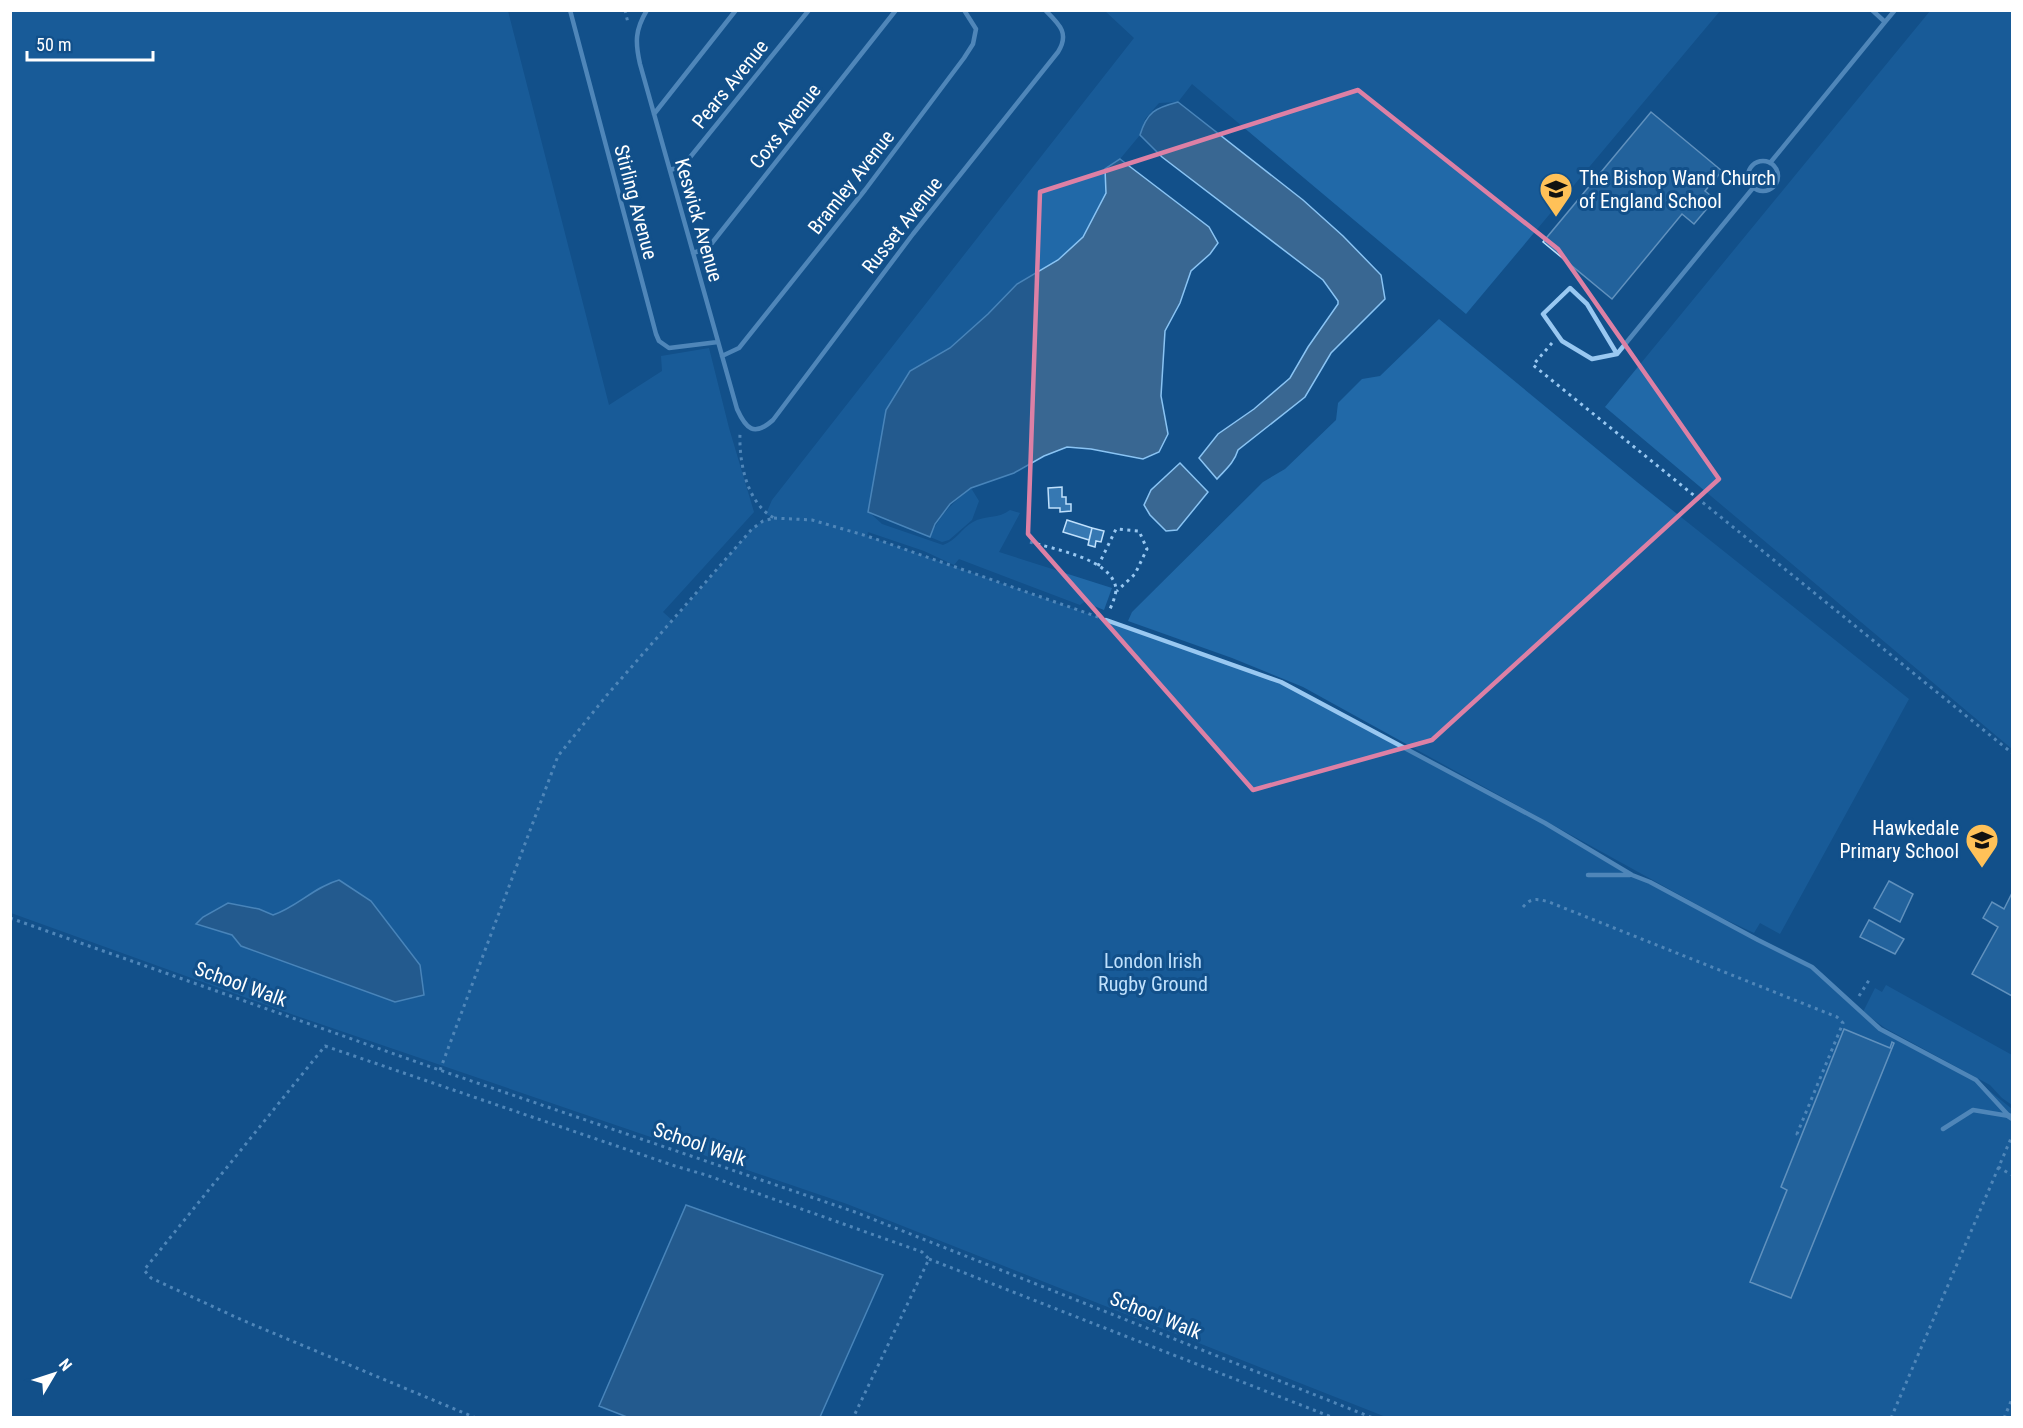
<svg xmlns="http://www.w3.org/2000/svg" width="2023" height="1428" font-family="'Roboto Condensed',sans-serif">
	<rect width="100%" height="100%" fill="#12508a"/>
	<path fill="#2169a8" d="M10 11H508L609 405 662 371 661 356 709 348 729 428 754 512 663 612 673 621 752 529 763 521 773 518 766 514 772 500 1134 38 1105 11H1720L1466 314 1192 84 1178 102 1159 103 1145 119 1140 135 1120 159 1105 169 1106 193 1083 237 1058 260 1017 284 988 314 950 348 910 372 870 513 882 524 943 545C956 541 962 528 973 522 985 515 999 519 1010 510L1020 513 999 552 1112 588 1104 610 1084 602 1080 605 959 559 954 565 924 551 868 532 867 536 1281 682 1545 823 1632 875 1812 967 1880 1029 1976 1080 2012 1109V1417H1386L847 1204 294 1015 11 913Z
		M1930 11H2012V749L1605 407Z
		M1439 319 1637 482 1909 699 1780 934 1760 923 1754 933 1718 916 1303 687 1232 658 1128 621 1132 612 1263 482 1285 469 1336 420 1338 403 1362 379 1380 376Z
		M971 488 979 501 972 520 949 540 942 542 930 537C939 516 953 502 971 488Z
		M1886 985 2012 1055V1105L2002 1098 1990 1085 1885 1028 1863 1012 1875 988 1882 992Z"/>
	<path fill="#396792" stroke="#8ac4f4" stroke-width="1.5" d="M1178 102 1303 200 1343 236 1381 275 1385 299 1331 353 1305 397 1238 450C1234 463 1226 469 1217 479L1199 458 1218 434 1254 409 1290 378 1308 347 1338 304V301L1323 280 1162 157 1140 135C1147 112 1155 108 1178 102Z
		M1120 159 1209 227 1218 243 1210 254 1191 271 1180 303 1165 331 1161 396 1168 434 1159 452 1143 459 1091 449 1067 447 1044 456 1014 473 971 488 950 504 935 524 930 537 868 512 886 410 910 371 950 348 988 314 1017 284 1058 260 1083 237 1106 193 1105 169Z
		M1180 463 1208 492 1177 530 1166 531 1150 515 1144 505 1151 490Z
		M339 880 371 901 420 965 424 995 395 1002 241 946 232 935 196 924 203 917 228 903 259 909 273 915C297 907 314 887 339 880Z
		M686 1205 883 1275 820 1417H627L599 1406Z"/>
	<path fill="#3678b2" stroke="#bfe0fc" stroke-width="1.5" d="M1651 112 1722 171 1705 191 1715 199 1694 224 1682 214 1612 299 1543 242Z
		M1062 487V497H1066V504H1071V511L1060 512V508H1049L1048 488Z
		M1067 520 1092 528 1089 540 1063 532Z
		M1092 528 1104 531 1101 542 1096 541 1095 547 1088 545Z
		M1889 881 1913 894 1900 922 1874 908Z
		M2012 893V996L1972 974 1998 927 1983 918 1992 902 2004 909Z
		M1869 920 1904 939 1895 954 1860 937Z
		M1844 1029 1890 1048 1892 1042 1894 1043 1791 1298 1750 1282 1787 1190 1781 1187Z"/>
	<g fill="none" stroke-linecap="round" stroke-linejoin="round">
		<path stroke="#99c8f1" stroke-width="3" stroke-dasharray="3 4.5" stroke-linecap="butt" d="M625 10 628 23
			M1552 343 1533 365 2012 753
			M774 518 812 520 867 536 1098 617
			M1030 542C1053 549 1113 559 1116 589 1116 595 1112 605 1109 611
			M1098 566 1116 529 1139 531 1147 549 1135 574 1117 591
			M1523 907C1531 897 1538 899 1549 902L1837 1017 1843 1023 1797 1134 1802 1135
			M10 918 451 1074 855 1212 1373 1418
			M1859 996 1871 977
			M440 1070 558 756 607 695 752 529 763 521 774 518C747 503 739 463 740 434
			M1998 1167 2012 1175
			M929 1259 1334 1418
			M476 1418 242 1320 151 1278 144 1270 325 1046 675 1166 706 1175 922 1252 929 1259 853 1418
			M1891 1418 2012 1136
			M2004 1418 2012 1399"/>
		<path stroke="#99c8f1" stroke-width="4.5" d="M570 10 656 334 659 341 669 348 718 342
			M647 10C635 30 635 42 640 64L737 409C746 429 754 437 773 420L913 234 1058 52C1070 33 1059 24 1045 10
			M1872 10 1885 22 1895 10
			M654 114 736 10
			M1748 176a15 15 0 1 1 30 0a15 15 0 1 1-30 0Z
			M1770 163 1885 22
			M670 170 683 166 809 10
			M693 253 708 248 896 10
			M1617 354 1587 304 1570 288 1543 314 1562 341 1592 359 1617 354 1753 188
			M722 356 739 348 865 190 964 58 973 44 976 29 964 10
			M1106 620 1281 682 1545 823 1632 875 1650 882 1758 940 1812 967 1880 1029 1976 1080 2009 1116
			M1588 875H1630
			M1943 1129 1973 1110 2009 1116"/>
		<path stroke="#99c8f1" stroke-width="6" d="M2009 1116 2012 1118"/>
	</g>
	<path d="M0 0H2023V1428H0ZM1358 90 1558 249 1719 479 1432 740 1253 790 1028 534 1040 192Z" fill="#12508a" fill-opacity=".55" fill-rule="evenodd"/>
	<path fill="none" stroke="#dd80a5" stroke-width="4.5" stroke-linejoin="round" d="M1358 90 1558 249 1719 479 1432 740 1253 790 1028 534 1040 192Z"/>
	<defs>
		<g id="school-pin" transform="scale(1.725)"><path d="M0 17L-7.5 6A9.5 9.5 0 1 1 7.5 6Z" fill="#ffc158" stroke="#12508a"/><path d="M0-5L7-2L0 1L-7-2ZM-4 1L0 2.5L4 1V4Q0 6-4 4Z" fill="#111"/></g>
	</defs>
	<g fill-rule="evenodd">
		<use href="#school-pin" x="1556" y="189"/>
		<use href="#school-pin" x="1982" y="840"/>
	</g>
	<g text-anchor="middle" stroke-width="6" stroke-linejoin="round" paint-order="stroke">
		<g font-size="20" fill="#fff" stroke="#12508a">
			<text transform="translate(730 84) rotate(-51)" y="7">Pears Avenue</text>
			<text transform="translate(785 126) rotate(-52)" y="7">Coxs Avenue</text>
			<text transform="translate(851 182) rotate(-52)" y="7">Bramley Avenue</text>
			<text transform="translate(636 202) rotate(75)" y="7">Stirling Avenue</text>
			<text transform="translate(699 220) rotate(74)" y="7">Keswick Avenue</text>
			<text transform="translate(902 225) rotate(-52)" y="7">Russet Avenue</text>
			<text transform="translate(241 984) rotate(20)" y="7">School Walk</text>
			<text transform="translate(700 1144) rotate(19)" y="7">School Walk</text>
			<text transform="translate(1156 1315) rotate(22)" y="7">School Walk</text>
		</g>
		<g font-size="20" fill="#fff" stroke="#12508a" text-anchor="start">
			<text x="1579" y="185">The Bishop Wand Church<tspan x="1579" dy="23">of England School</tspan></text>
			<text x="1959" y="835" text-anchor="end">Hawkedale<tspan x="1959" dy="23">Primary School</tspan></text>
		</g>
		<g font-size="20" fill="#bfe0fc" stroke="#12508a">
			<text x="1153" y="968">London Irish<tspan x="1153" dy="23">Rugby Ground</tspan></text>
		</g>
	</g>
	<rect width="2023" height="1428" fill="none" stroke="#ffffff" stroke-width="24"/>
	<g transform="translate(54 1374) rotate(51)" stroke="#12508a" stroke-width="4.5" paint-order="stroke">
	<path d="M0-4.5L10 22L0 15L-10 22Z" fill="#ffffff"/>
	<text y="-9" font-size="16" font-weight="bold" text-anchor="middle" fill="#ffffff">N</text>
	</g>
	<path d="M27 51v9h126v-9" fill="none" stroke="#ffffff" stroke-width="3"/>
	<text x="36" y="51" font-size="18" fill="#ffffff" stroke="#12508a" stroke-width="4.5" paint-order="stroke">50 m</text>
</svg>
